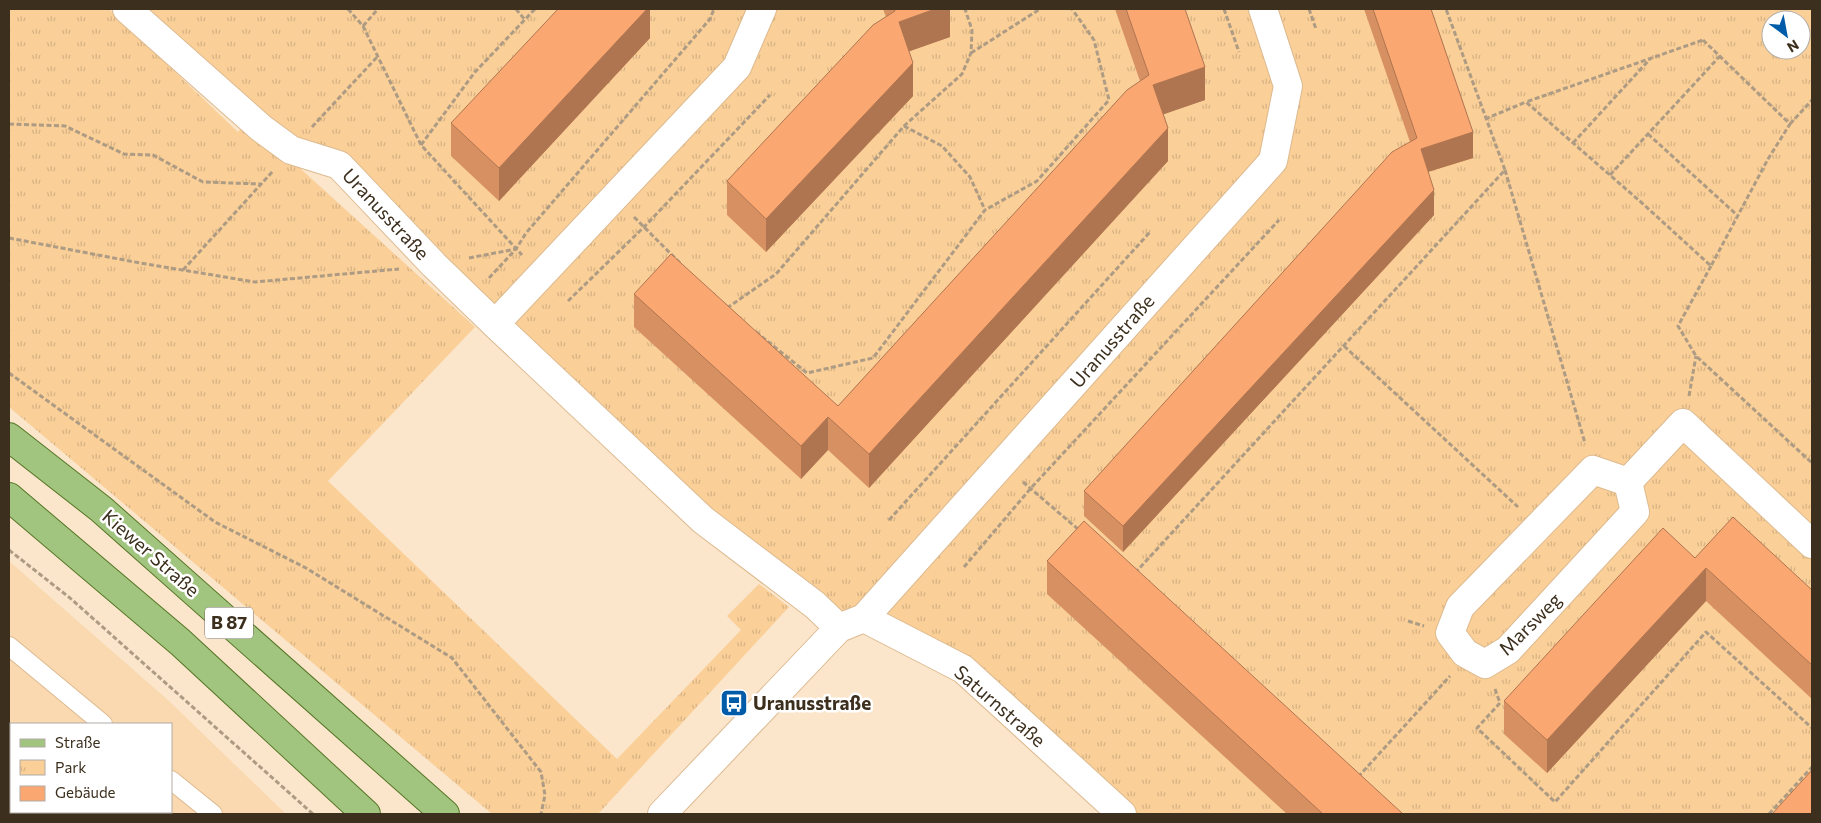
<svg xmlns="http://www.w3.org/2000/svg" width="1821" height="823" font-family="Commissioner,sans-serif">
	<defs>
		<pattern id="park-tufts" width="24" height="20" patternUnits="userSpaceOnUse" patternTransform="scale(1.25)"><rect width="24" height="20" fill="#facf98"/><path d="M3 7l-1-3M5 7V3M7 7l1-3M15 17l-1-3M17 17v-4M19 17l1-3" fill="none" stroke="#d7b283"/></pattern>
	</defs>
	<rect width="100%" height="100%" fill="#fbe6cc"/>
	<path fill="#fad9b1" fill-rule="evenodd" d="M9 561 168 700 286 814H9ZM11 724H171V812H11Z"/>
	<path fill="url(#park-tufts)" fill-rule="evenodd" d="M9 9H109L238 132 248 121 475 327 328 481 617 759 741 630 727 616 759 584 789 607 598 814H492L9 407Z
		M128 9H1812V814H1125L963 669 864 619 839 628 339 165 291 150ZM1771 20H1801V50H1771Z"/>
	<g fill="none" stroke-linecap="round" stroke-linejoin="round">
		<g stroke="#ddba8f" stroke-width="20">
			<path id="lane" d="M9 646 103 724
				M171 780 213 814"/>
		</g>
		<g stroke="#ddba8f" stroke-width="30">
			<path id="street" d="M127 9 261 128 291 150 339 165 434 265 495 324
				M762 9 737 67 495 324 703 520 815 605 839 628
				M1593 470 1628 482 1635 512 1508 650 1485 664 1465 653 1450 633 1460 607Z
				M1628 482 1683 423 1812 544
				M864 618 963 669 1122 814
				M662 814 839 628 864 618 1273 161 1288 86 1263 9"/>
		</g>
		<g stroke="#557625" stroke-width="30">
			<path id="primary" d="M9 437 101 509 445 814
				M9 497 180 642 366 814"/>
		</g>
		<path stroke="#ad9b84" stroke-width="3" stroke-dasharray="5 2.5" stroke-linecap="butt" d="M348 9 363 26 421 145 522 255
			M516 9 525 20
			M1224 9 1239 52
			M1309 9 1316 29
			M363 26 378 9
			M1703 40 1790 124 1768 159 1711 266 1642 203 1526 102Z
			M971 53 1040 9
			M1485 119 1526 102
			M9 124 65 126 124 154 153 155 203 182 260 184
			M1790 124 1812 100
			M904 126 942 146 970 177 985 210
			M312 127 378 56
			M1648 134 1737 215
			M1573 143 1650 59
			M421 145 475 72 535 9
			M1505 170 1585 443
			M1610 175 1720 56
			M634 217 681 264
			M9 238 140 263 255 282 399 269
			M469 258 516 249
			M1711 266 1678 326 1696 356 1812 463
			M183 270 273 171
			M489 278 516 249 526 233 710 19 714 9
			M568 301 644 227 770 95
			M727 308 776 274 904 126 962 74 971 53 972 30 965 9
			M756 332 807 373 873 358 985 210 1037 181 1109 100 1094 40 1072 9
			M1344 346 1518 507
			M9 373 215 522 306 568 452 658 541 772 545 795 541 814
			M1689 396 1696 356
			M1023 482 1079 530
			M889 520 1150 232
			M9 550 70 598 313 814
			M964 567 1031 488 1279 220
			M1135 573 1505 170 1446 9
			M1408 621 1424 626
			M1495 689 1500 703 1477 728 1555 802 1706 632 1812 728
			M1358 777 1450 676
			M1769 814 1812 767"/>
		<use href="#lane" stroke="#fff" stroke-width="18"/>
		<use href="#street" stroke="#fff" stroke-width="28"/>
		<use href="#primary" stroke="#a1c47f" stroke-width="28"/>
	</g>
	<path fill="#d79062" d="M650 9V38L499 201 451 156V123Z
		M883 9H950V37L909 51 913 96 766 252 727 215V181L886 17Z
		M1115 9H1185L1205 100 1163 114 1168 161 869 488 828 450 801 479 634 327V294L838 406 1140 81Z
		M1364 9H1431L1473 158 1428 172 1434 215 1123 552 1084 516V491L1410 142Z
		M1695 558 1812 590V699L1706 601 1547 773 1504 734V701Z
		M1047 561 1403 814H1287L1047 594Z"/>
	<path fill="#af7550" d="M647 9H650V38L499 201V168Z
		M935 9H950V37L899 55V22Z
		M913 63V96L766 252V219Z
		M1205 67V100L1153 118V85Z
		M1168 128V161L869 488V454Z
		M1473 132V158L1421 174V149Z
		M1434 190V215L1123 552V526Z
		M828 417V450L801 479V446Z
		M1706 568V601L1547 773V740Z"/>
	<path fill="#faa772" stroke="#af7550" d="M558 9H647L499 168 451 123Z
		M894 9H935L899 22 913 63 766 219 727 181 873 25 895 11Z
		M1126 9H1185L1205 67 1153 85 1168 128 869 454 828 417 801 446 634 294 671 254 838 406 1127 90 1149 75Z
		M1373 9H1431L1473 132 1421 149 1434 190 1123 526 1084 491 1392 152 1417 138Z
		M1733 517 1812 590V665L1706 568 1547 740 1504 701 1663 528 1695 558Z
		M1084 521 1403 814H1323L1047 561Z
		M1812 770V814H1772Z"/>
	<defs>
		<g id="bus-square" transform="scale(1.4375)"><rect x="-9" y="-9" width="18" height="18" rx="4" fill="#005ba8" stroke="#fff"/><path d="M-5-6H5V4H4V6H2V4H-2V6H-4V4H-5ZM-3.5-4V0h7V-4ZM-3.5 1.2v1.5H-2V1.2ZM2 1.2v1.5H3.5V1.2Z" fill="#fff"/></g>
	</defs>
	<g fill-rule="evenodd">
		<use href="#bus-square" x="734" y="703"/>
	</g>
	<g text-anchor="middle" stroke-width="5" stroke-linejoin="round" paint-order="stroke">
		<rect fill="#fff" stroke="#766d61" stroke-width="1" x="205" y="607.5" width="48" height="31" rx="4"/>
		<g font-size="18" font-weight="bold" fill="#3c2f1d">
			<text x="229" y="629">B 87</text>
		</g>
		<g font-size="19" fill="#3c2f1d" stroke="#fff">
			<text transform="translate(386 214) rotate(47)" y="7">Uranusstraße</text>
			<text transform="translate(1112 341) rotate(-49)" y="7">Uranusstraße</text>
			<text transform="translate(151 553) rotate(41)" y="7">Kiewer Straße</text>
			<text transform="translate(1530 624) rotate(-45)" y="7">Marsweg</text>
			<text transform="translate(1000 706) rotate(41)" y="7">Saturnstraße</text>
		</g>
		<g font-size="19" font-weight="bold" fill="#3c2f1d" stroke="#fff" text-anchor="start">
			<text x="753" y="710">Uranusstraße</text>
		</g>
	</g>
	<rect width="1821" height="823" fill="none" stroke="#3c2f1d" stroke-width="20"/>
	<rect x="10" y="723" width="162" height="90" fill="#ffffff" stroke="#b1aca5"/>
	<rect x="20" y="739" width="25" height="8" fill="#a1c47f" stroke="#b1aca5"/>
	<text x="55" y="748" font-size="15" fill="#3c2f1d">Straße</text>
	<rect x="20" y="760" width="25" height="15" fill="url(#park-tufts)" stroke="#b1aca5"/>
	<text x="55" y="773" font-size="15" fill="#3c2f1d">Park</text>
	<rect x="20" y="786" width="25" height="15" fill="#faa772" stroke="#b1aca5"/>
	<text x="55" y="798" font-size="15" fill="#3c2f1d">Gebäude</text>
	<g transform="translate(1786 35) rotate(148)"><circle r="24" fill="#ffffff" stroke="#b1aca5"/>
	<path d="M0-4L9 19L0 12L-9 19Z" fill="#005ba8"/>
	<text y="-8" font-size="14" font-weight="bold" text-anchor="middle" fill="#3c2f1d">N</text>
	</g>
</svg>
